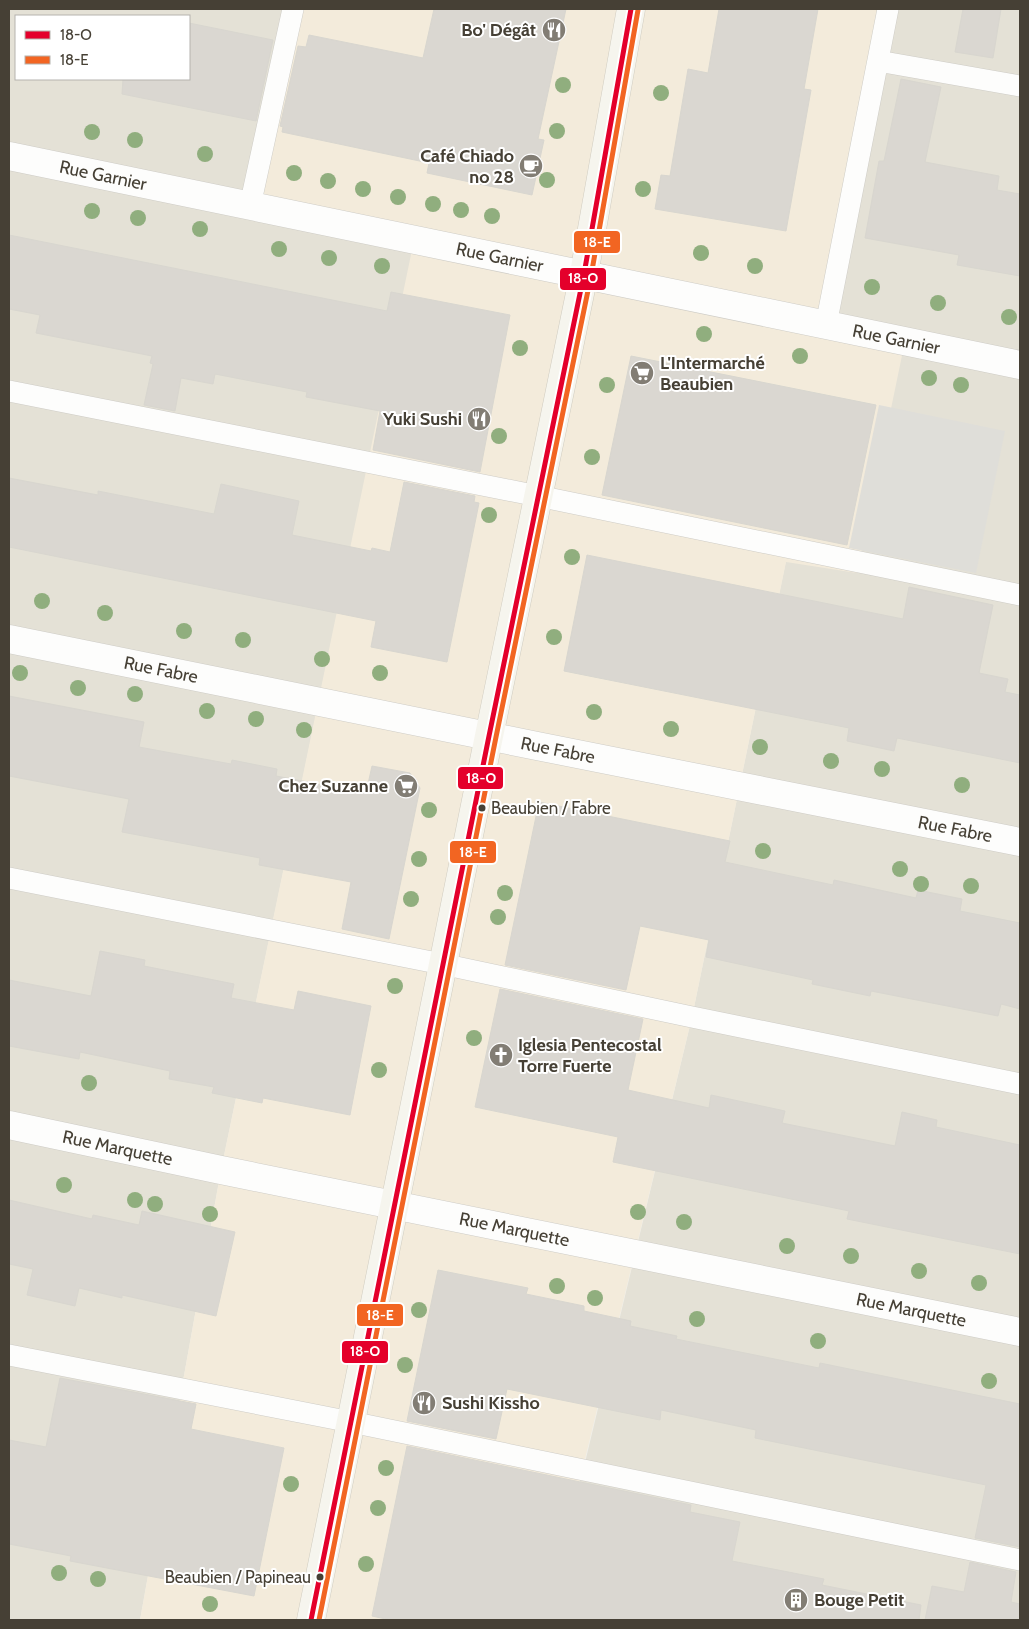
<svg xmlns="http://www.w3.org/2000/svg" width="1029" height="1629" font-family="Cabin,sans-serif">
	<rect width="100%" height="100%" fill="#f0efe9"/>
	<path fill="#e4e1d6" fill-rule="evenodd" d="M9 9H293L414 245 221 1170 140 1620H9ZM16 16H189V79H16Z
		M884 9H1020V1620H537L583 1471 692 1017 786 561 857 572 826 325Z"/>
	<path fill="#f3ebdb" d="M293 9H885L826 324 905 341 857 573 786 562 692 1017 546 1620H140L221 1170 413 245 250 206Z"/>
	<path fill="#dfded9" d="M879 405 1005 431 976 573 849 548Z"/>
	<path fill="#dad7d1" stroke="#d8d6cf" d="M434 9H566L538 139 544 140 532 195 427 173 429 163 282 132 283 127 280 126 298 46 306 47 309 35 423 58Z
		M719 9H818L804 89 811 90 786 231 655 209 661 175 670 176 688 69 708 73Z
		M963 9H1001L993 58 955 52Z
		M189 23 273 40 256 121 122 94 123 79H189Z
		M901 79 941 87 925 162 999 176 997 190 1020 194V276L957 265 959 255 865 238 879 161H884Z
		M9 235 387 311 391 292 510 315 480 472 373 450 380 411 306 397 307 392 215 374 213 384 181 378 175 411 144 405 153 364 150 363 152 356 36 333 40 315 9 309Z
		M631 356 876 405 847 545 602 495Z
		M9 478 98 495V491L214 514 221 484 299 501 292 535 371 551 372 548 390 552 404 482 475 496 474 502 479 503 447 662 371 647 376 621 9 547Z
		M587 555 903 619 909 587 993 605 979 673 1008 679 1005 692 1020 695V763L897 738 894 751 847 741 849 728 564 671Z
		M9 696 144 722 139 747 231 764 232 760 277 769 276 776 366 793 372 766 410 773 420 788 389 939 342 929 351 882 259 865 260 858 122 832 129 799 9 776Z
		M539 802 730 841 725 862 833 885 834 880 916 898 918 890 962 899 960 911 1020 923V1009L1001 1004 998 1016 871 991 870 996 812 984 813 980 706 957 709 940 640 926 626 990 505 965Z
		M100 951 145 960 144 966 234 984 231 998 294 1010 298 991 371 1006 350 1115 263 1098 262 1103 212 1093 214 1087 169 1079 170 1071 80 1052 79 1059 9 1046V980L91 996Z
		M500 989 643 1019 628 1090 709 1108 711 1095 785 1111 782 1123 895 1146 902 1112 937 1120 936 1127 1020 1145V1254L847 1219 849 1211 613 1162 618 1137 475 1107Z
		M9 1200 92 1219 93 1215 139 1225 142 1211 235 1232 216 1316 122 1295V1298L79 1288 75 1306 27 1295 33 1269 9 1264Z
		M438 1270 528 1288 526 1294 584 1306V1311L631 1321 630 1326 677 1336 676 1339 819 1368 820 1363 1020 1404V1547L975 1538 986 1485 755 1438 756 1430 661 1410 660 1420 507 1389 496 1439 407 1421Z
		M60 1378 196 1404 191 1429 284 1448 254 1596 70 1561 71 1556 9 1544V1440L46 1447Z
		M407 1446 691 1505 690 1512 740 1522 732 1561 824 1579 822 1585 921 1605 919 1620H390L372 1616Z
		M970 1562 1016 1572 1011 1602 1020 1604V1620H925L932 1586 964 1592Z"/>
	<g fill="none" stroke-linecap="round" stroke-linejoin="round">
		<g stroke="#ceccc6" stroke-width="22">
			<path id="lane" d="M878 61 1020 86
				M250 206 293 9
				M826 325 888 9
				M9 391 538 496 1020 595
				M9 878 442 964 692 1017 1020 1084
				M9 1355 351 1422 1020 1560"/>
		</g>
		<g stroke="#ceccc6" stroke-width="29">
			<g id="street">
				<path id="s1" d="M9 156 1020 365"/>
				<path id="s2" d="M9 639 537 746 1020 842"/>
				<path id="s3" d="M9 1125 221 1170 1020 1332"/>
			</g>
		</g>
		<g stroke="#d0ccc0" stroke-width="29">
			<path id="secondary" d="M311 1620 489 736 584 274 631 9"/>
		</g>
		<use href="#lane" stroke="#fdfdfc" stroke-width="21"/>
		<use href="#street" stroke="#fdfdfc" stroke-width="28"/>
		<use href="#secondary" stroke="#f6f5ee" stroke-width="28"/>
		<g stroke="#fff" stroke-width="9">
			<path id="bus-1" d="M311 1620 489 736 584 274 631 9"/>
		</g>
		<g stroke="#fff" stroke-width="9">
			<path id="bus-2" d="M319 1620 496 737 591 276 638 10"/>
		</g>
		<use href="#bus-1" stroke="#e4002b" stroke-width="5"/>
		<use href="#bus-2" stroke="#f26522" stroke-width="5"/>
	</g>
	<g fill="#90ae7e">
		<circle cx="563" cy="85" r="8"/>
		<circle cx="661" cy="93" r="8"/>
		<circle cx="557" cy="131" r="8"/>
		<circle cx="92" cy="132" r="8"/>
		<circle cx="135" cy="140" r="8"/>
		<circle cx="205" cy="154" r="8"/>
		<circle cx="294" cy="173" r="8"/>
		<circle cx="547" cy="180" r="8"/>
		<circle cx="328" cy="181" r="8"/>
		<circle cx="363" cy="189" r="8"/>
		<circle cx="643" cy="189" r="8"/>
		<circle cx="398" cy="197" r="8"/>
		<circle cx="433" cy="204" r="8"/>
		<circle cx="461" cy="210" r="8"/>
		<circle cx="92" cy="211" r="8"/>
		<circle cx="492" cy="216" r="8"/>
		<circle cx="138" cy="218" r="8"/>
		<circle cx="200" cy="229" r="8"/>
		<circle cx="279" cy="249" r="8"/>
		<circle cx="701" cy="253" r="8"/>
		<circle cx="329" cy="258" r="8"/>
		<circle cx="382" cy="266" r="8"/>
		<circle cx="755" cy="266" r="8"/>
		<circle cx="872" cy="287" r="8"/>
		<circle cx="938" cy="303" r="8"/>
		<circle cx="1009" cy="317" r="8"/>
		<circle cx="704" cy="334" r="8"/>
		<circle cx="520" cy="348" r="8"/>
		<circle cx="800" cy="356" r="8"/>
		<circle cx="929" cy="378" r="8"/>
		<circle cx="607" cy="385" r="8"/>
		<circle cx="961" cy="385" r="8"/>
		<circle cx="499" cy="436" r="8"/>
		<circle cx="592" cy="457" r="8"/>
		<circle cx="489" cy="515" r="8"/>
		<circle cx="572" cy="557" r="8"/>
		<circle cx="42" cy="601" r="8"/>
		<circle cx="105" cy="613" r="8"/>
		<circle cx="184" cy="631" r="8"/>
		<circle cx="554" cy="637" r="8"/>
		<circle cx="243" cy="640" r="8"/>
		<circle cx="322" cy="659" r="8"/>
		<circle cx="20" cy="673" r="8"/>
		<circle cx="380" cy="673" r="8"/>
		<circle cx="78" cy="688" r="8"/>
		<circle cx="135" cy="694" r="8"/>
		<circle cx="207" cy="711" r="8"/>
		<circle cx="594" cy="712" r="8"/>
		<circle cx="256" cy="719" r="8"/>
		<circle cx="671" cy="729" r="8"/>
		<circle cx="304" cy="730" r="8"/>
		<circle cx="760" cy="747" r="8"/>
		<circle cx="831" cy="761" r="8"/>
		<circle cx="882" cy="769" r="8"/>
		<circle cx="962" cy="785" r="8"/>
		<circle cx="429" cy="810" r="8"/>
		<circle cx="763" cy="851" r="8"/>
		<circle cx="419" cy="859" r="8"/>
		<circle cx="900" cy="869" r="8"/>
		<circle cx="921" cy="884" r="8"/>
		<circle cx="971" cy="886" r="8"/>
		<circle cx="505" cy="893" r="8"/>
		<circle cx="411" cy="899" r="8"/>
		<circle cx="498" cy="917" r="8"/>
		<circle cx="395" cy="986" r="8"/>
		<circle cx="474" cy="1038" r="8"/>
		<circle cx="379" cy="1070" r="8"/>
		<circle cx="89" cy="1083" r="8"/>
		<circle cx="64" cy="1185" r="8"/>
		<circle cx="135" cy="1200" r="8"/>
		<circle cx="155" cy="1204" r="8"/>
		<circle cx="638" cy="1212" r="8"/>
		<circle cx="210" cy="1214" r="8"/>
		<circle cx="684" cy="1222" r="8"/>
		<circle cx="787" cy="1246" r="8"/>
		<circle cx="851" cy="1256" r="8"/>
		<circle cx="919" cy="1271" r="8"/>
		<circle cx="979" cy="1283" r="8"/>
		<circle cx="557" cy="1286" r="8"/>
		<circle cx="595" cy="1298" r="8"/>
		<circle cx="419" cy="1310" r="8"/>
		<circle cx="697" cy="1319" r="8"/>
		<circle cx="818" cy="1341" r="8"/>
		<circle cx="405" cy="1365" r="8"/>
		<circle cx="989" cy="1381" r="8"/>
		<circle cx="386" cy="1468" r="8"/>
		<circle cx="291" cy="1484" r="8"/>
		<circle cx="378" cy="1508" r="8"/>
		<circle cx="366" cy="1564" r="8"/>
		<circle cx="59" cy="1573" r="8"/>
		<circle cx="98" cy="1579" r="8"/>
		<circle cx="210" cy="1604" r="8"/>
	</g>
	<defs>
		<g id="restaurant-disc" transform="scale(1.25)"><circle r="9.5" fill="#827d74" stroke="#fff"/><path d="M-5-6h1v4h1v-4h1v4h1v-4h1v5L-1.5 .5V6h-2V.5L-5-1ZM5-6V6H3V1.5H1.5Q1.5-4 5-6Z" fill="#fff"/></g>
		<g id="cafe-disc" transform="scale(1.25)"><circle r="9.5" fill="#827d74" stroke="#fff"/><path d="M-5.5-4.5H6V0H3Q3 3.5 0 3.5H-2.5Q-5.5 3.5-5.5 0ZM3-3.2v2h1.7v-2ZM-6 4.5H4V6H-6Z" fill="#fff"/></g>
		<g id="supermarket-disc" transform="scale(1.25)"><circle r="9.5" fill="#827d74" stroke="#fff"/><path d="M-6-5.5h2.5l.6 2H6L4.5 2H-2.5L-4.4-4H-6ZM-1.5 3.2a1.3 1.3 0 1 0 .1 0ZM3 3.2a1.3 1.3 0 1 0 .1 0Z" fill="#fff"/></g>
		<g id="church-disc" transform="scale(1.25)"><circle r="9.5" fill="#827d74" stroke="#fff"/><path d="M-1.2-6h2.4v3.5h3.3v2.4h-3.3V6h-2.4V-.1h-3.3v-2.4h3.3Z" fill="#fff"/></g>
		<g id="building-disc" transform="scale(1.25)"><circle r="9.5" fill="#827d74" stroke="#fff"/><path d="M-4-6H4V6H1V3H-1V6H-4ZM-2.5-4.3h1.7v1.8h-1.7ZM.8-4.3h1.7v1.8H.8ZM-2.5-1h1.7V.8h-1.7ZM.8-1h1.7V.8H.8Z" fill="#fff"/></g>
	</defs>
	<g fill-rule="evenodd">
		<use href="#restaurant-disc" x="554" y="30"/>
		<use href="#cafe-disc" x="531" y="166"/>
		<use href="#supermarket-disc" x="642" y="373"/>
		<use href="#restaurant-disc" x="479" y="419"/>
		<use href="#supermarket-disc" x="406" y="786"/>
		<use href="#church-disc" x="501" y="1055"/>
		<use href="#restaurant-disc" x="424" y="1403"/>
		<use href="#building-disc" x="796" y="1600"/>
	</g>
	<g fill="#464035" stroke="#fff" stroke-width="2">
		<circle cx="482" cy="808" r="4.5"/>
		<circle cx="320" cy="1577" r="4.5"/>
	</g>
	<g text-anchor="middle" stroke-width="4" stroke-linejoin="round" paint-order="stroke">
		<g font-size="17" fill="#464035" stroke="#fff" text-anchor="start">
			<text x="491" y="814">Beaubien / Fabre</text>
			<text x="311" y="1583" text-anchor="end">Beaubien / Papineau</text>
		</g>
		<g font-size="18" font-weight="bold" fill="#464035" stroke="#fff" text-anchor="end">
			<text x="536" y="36">Bo' Dégât</text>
			<text x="514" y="162">Café Chiado<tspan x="514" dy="21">no 28</tspan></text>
			<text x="660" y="369" text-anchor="start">L'Intermarché<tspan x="660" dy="21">Beaubien</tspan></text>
			<text x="462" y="425">Yuki Sushi</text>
			<text x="388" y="792">Chez Suzanne</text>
			<text x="518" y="1051" text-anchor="start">Iglesia Pentecostal<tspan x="518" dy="21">Torre Fuerte</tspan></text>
			<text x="442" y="1409" text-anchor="start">Sushi Kissho</text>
			<text x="814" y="1606" text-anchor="start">Bouge Petit</text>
		</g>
		<g font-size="18" fill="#464035" stroke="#fff">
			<text dy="6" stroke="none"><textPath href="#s1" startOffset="96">Rue Garnier</textPath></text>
			<text dy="6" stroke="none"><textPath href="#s1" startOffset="501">Rue Garnier</textPath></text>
			<text dy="6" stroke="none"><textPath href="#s1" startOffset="906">Rue Garnier</textPath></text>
			<text dy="6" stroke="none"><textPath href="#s2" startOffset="155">Rue Fabre</textPath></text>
			<text dy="6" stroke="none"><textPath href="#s2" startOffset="560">Rue Fabre</textPath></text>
			<text dy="6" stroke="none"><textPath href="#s2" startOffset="965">Rue Fabre</textPath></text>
			<text dy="6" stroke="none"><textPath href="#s3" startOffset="111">Rue Marquette</textPath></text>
			<text dy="6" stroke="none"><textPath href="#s3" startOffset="516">Rue Marquette</textPath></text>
			<text dy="6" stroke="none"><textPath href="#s3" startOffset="921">Rue Marquette</textPath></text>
		</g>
	</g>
	<g stroke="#fff" stroke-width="2">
		<rect x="573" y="230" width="48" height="24" rx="5" fill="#f26522"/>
		<rect x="559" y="267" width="48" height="24" rx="5" fill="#e4002b"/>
		<rect x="457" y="766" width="47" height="24" rx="5" fill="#e4002b"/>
		<rect x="449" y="840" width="48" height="24" rx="5" fill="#f26522"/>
		<rect x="356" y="1303" width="48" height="24" rx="5" fill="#f26522"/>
		<rect x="341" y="1340" width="48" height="24" rx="5" fill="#e4002b"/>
	</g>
	<g font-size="14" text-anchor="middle" font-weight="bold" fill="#fff">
		<text x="597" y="247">18-E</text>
		<text x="583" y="283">18-O</text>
		<text x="481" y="783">18-O</text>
		<text x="473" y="857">18-E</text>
		<text x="380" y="1320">18-E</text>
		<text x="365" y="1356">18-O</text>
	</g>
	<rect width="1029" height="1629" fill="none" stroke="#464035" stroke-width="20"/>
	<rect x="15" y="15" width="175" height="65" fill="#ffffff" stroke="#b5b3ae"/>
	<rect x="25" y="31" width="25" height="8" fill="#e4002b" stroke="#b5b3ae"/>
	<text x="60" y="40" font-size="15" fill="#464035">18-O</text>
	<rect x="25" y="56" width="25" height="8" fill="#f26522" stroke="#b5b3ae"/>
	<text x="60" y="65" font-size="15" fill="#464035">18-E</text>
</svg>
